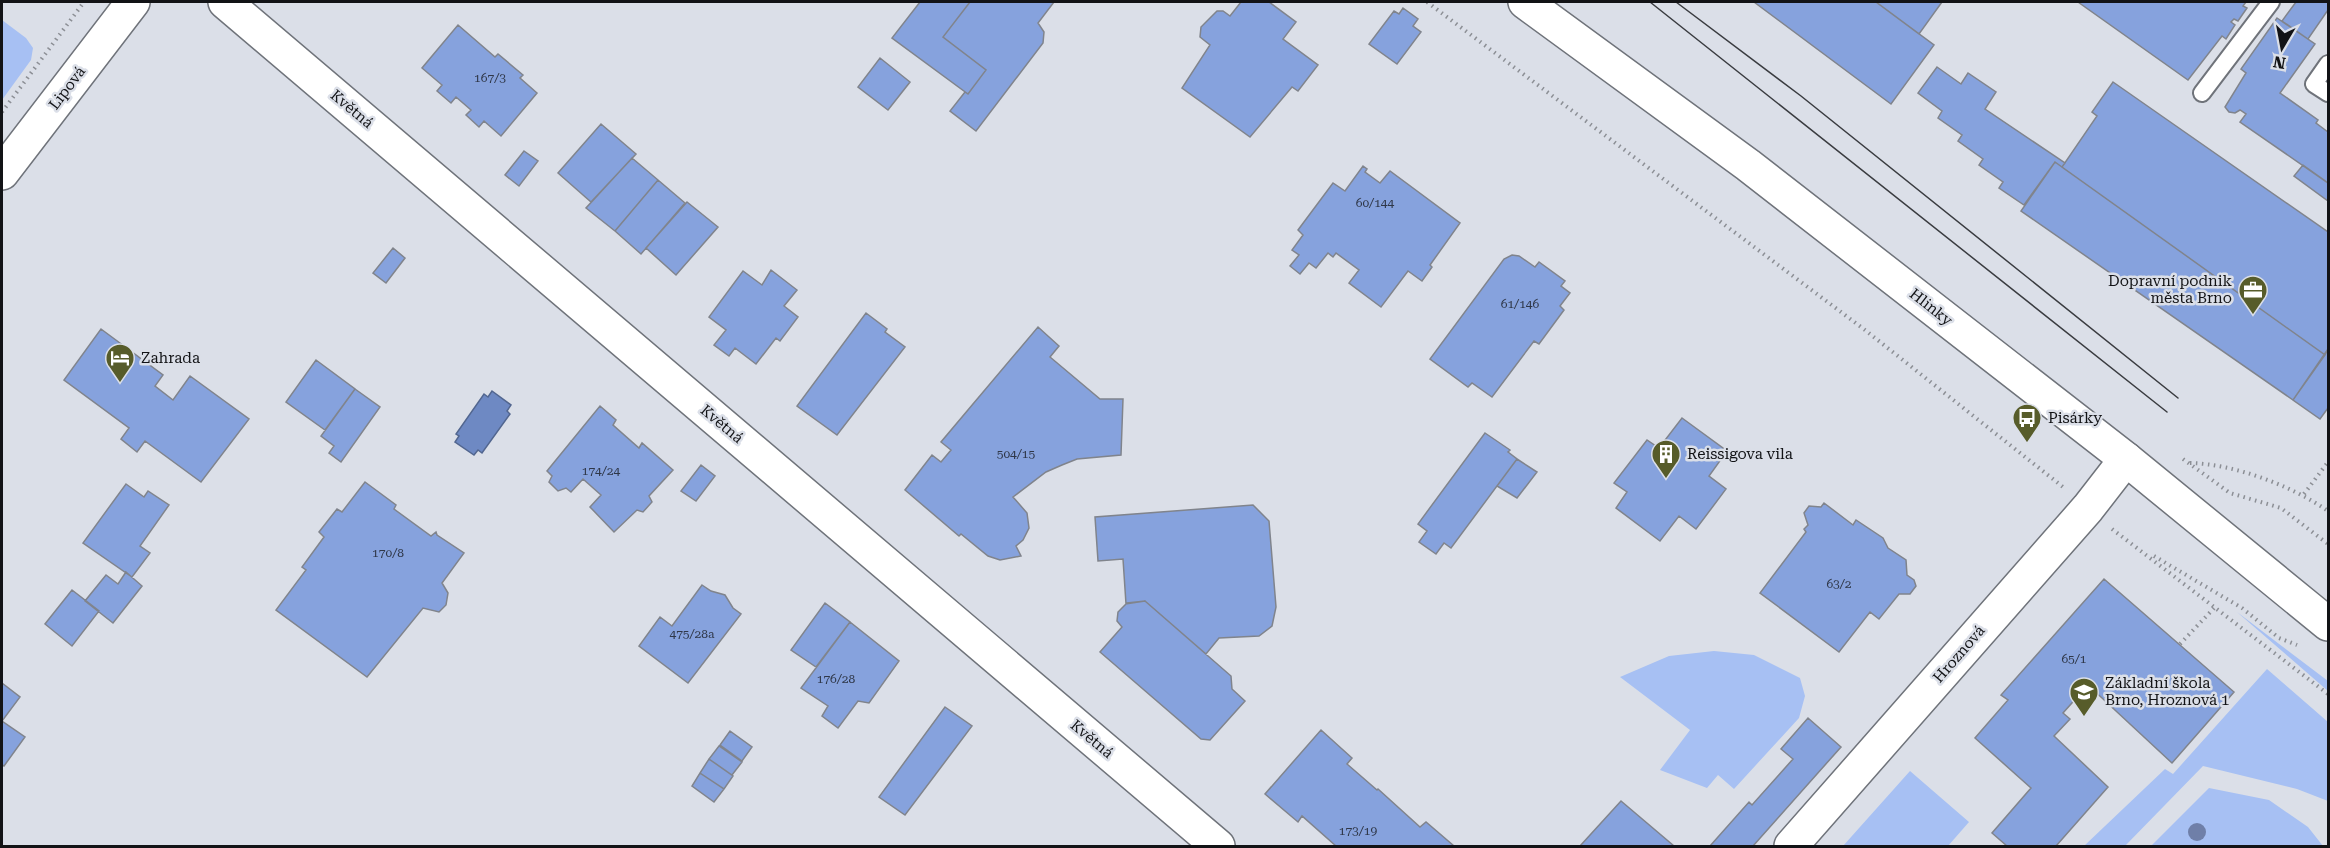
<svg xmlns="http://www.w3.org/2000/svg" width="2330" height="848" font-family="'Roboto Serif',serif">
	<rect width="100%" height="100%" fill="#dbdfe8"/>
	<path fill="#a7c0f3" d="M2 20 26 38 33 48 31 60 2 100Z
		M2237 612 2328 681V691Z
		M1714 651 1754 655 1800 678 1805 696 1799 718 1734 789 1718 775 1707 788 1660 770 1690 730 1620 677 1669 656Z
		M2267 669 2328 722V801L2297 789 2203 766 2125 846H2084L2165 769 2173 774Z
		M1910 771 1969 822 1948 846H1843Z
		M2209 788 2269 800 2308 827 2323 846H2151Z"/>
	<path fill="#6e89c3" stroke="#52668f" stroke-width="1.5" d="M492 391 511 405 507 411 510 414 482 453 478 450 474 455 455 442 459 436 456 434 484 394 488 397Z"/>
	<path fill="#86a2dd" stroke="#80848c" stroke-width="1.5" d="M920 2H970L943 37 986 70 968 94 892 38Z
		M970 2H1054L1038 23 1044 32 1043 43 976 131 950 111 965 92 968 94 986 70 943 37Z
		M1241 2H1269L1296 22 1283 39 1318 65 1298 91 1292 87 1250 137 1182 88 1210 45 1200 37 1201 27 1217 11H1223L1230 16Z
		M1754 2H1876L1934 45 1891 104Z
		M1876 2H1942L1919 34Z
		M2078 2H2246L2243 6 2247 8 2238 21 2234 19 2231 22 2235 25 2226 39 2222 36 2188 80Z
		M2296 2H2328V10L2308 39 2282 21Z
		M1403 8 1418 19 1413 26 1421 32 1397 64 1369 44 1394 11 1399 14Z
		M2277 18 2315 44 2280 93 2318 120 2316 123 2328 132V183L2240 122 2246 114 2240 110 2235 113 2229 112 2225 107 2246 73 2241 69Z
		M458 25 495 57 498 54 523 75 520 78 537 93 501 136 484 121 479 127 466 115 471 110 456 97 451 103 437 91 442 85 422 68Z
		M880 58 910 82 888 110 858 87Z
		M1937 67 1961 84 1968 73 1996 92 1985 109 2065 163 2062 167 2055 162 2024 205 1999 188 2003 182 1979 165 1983 159 1958 141 1962 135 1938 118 1942 111 1918 93Z
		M2113 82 2328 232V349L2325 355 2062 167 2097 116 2092 112Z
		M601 124 636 154 591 202 558 173Z
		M524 151 538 161 519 186 505 175Z
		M632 158 658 180 615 231 586 208Z
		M2055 162 2325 355 2293 400 2021 211Z
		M2303 165 2328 183V201L2294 176Z
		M1363 166 1367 169 1365 172 1380 183 1390 171 1460 223 1430 265 1432 267 1422 281 1408 271 1381 307 1349 283 1359 270 1336 253 1333 257 1328 253 1316 268 1309 263 1300 274 1290 266 1299 255 1292 250 1303 235 1298 230 1333 183 1345 191Z
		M658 180 685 203 641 254 615 231Z
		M687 202 718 227 676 275 646 248Z
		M393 248 405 258 386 283 373 273Z
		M1512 255 1519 256 1535 267 1539 262 1565 281 1561 286 1570 293 1560 306 1564 310 1539 344 1534 341 1492 397 1472 383 1468 387 1430 359 1504 259Z
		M771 270 797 290 784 306 798 317 780 341 776 338 756 364 735 348 729 356 714 345 726 330 709 317 743 271 762 285Z
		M866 313 887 329 885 332 905 347 837 435 797 406Z
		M1038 327 1059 346 1050 357 1100 399H1123L1121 455 1077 459 1062 465 1046 472 1013 497 1027 513 1029 528 1023 540 1016 546 1021 556 1000 560 988 556 961 534 959 536 905 490 932 455 941 462 951 450 941 442Z
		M101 329 163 375 155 386 173 400 190 376 249 419 201 482 145 441 137 452 121 439 129 428 64 380Z
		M2328 349V408L2320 419 2293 400Z
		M316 360 355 389 325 430 286 402Z
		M355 389 380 407 341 462 329 453 334 446 321 436Z
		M600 406 616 420 613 425 639 448 642 443 673 470 649 496 652 502 643 512 637 510 614 532 590 507 601 495 583 479 571 492 566 488 558 491 549 482 552 476 547 471Z
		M1682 418 1727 451 1709 476 1726 489 1696 529 1679 516 1660 541 1616 508 1627 492 1614 483 1647 440 1659 448Z
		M1485 433 1510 450 1508 452 1517 459 1451 548 1444 543 1436 554 1419 542 1427 531 1418 524Z
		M1517 459 1537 472 1517 498 1497 486Z
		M701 465 715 476 696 501 681 491Z
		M365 482 396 505 394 509 431 536 436 532 437 535 464 553 442 583 448 593 446 605 439 612 423 608 367 677 276 610 306 570 302 567 324 537 319 532 337 509 342 512Z
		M126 484 144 497 148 491 169 505 140 546 150 553 132 577 83 543Z
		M1824 503 1853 525 1856 520 1883 538 1888 548 1906 560 1907 575 1914 580 1916 586 1910 594H1899L1879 619 1870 612 1839 652 1760 593 1806 532 1804 529 1808 525 1804 513 1809 506 1821 507Z
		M1253 505 1269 521 1276 607 1272 626 1259 636 1219 638 1206 654 1145 601 1126 604 1123 559 1098 561 1095 517Z
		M126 572 142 586 113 623 85 601 106 575 118 584Z
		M2104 579 2234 692 2172 763 2088 685 2063 713 2070 719 2054 736 2108 787 2056 846H2007L1992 833 2031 788 1975 738 2008 700 2001 695Z
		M702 585 711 591 725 595 733 608 741 614 688 683 639 646 660 617 672 626Z
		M72 590 99 611 72 646 45 624Z
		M1145 601 1231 676 1232 689 1245 701 1210 740 1201 739 1100 652 1122 627 1117 621 1118 612 1127 603Z
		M825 603 850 622 816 667 791 650Z
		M850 622 899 661 869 703 858 701 838 728 822 716 828 706 801 688Z
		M2 683 20 697 2 721 25 737 4 766 2 765Z
		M945 707 972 726 905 815 879 797Z
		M1808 718 1841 747 1753 846H1710L1749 802 1752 805 1793 759 1781 749Z
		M1321 730 1352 758 1347 764 1377 790 1378 789 1420 827 1426 822 1454 846H1336L1302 816 1298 822 1265 794Z
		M730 731 752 747 742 761 720 745Z
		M719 746 742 762 732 775 709 759Z
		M709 759 733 776 724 789 700 773Z
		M700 773 724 789 714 802 692 786Z
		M1621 801 1674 846H1580Z"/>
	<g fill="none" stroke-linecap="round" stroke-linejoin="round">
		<g stroke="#6f737a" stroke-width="20">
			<path id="service" d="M2328 64 2314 84 2328 93
				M2202 93 2271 2"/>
		</g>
		<g stroke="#6f737a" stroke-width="36">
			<path id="minor" d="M225 2 1218 846
				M1791 846 2088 508 2126 459"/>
		</g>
		<g stroke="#6f737a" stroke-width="36">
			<path id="tertiary" d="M1525 2 1748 165 2126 459 2328 624
				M2 173 133 2"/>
		</g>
		<path stroke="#8c8f95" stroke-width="4" stroke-dasharray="1.5 4.5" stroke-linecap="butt" d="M1427 2 1865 330 2063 487
			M2 112 84 2
			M2183 459 2230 493 2281 508 2328 544
			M2190 463C2235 464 2292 486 2328 511
			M2304 494 2328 462
			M2112 529 2328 694
			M2154 556 2242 608 2279 638 2297 645
			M2180 644 2216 606"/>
		<use href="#service" stroke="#fff" stroke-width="16"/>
		<use href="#minor" stroke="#fff" stroke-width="33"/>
		<use href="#tertiary" stroke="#fff" stroke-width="33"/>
		<path stroke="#3a3c40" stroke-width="1.5" d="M1650 2 2167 412
			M1676 2 1801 96 2178 398"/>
	</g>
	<circle fill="#6f7fa8" cx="2197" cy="832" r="9"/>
	<defs>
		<g id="office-pin" transform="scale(1.5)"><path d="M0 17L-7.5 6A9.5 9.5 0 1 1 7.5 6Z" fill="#575c2a" stroke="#dbdfe8"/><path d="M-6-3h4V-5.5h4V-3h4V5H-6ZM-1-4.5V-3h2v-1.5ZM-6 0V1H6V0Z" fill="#fff"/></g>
		<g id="hotel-pin" transform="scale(1.5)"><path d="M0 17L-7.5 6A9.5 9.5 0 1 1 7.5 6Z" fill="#575c2a" stroke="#dbdfe8"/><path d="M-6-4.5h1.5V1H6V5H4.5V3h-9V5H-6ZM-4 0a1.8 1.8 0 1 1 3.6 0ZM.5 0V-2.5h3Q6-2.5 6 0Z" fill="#fff"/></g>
		<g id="bus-pin" transform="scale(1.5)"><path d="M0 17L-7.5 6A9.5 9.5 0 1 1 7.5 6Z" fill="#575c2a" stroke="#dbdfe8"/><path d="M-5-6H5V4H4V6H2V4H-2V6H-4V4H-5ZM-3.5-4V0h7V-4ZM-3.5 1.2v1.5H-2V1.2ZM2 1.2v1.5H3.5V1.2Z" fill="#fff"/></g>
		<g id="building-pin" transform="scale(1.5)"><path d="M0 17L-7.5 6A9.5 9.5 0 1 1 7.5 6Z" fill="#575c2a" stroke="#dbdfe8"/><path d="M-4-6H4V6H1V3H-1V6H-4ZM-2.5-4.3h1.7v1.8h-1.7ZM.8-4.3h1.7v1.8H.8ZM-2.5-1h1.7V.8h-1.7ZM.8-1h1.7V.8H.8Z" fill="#fff"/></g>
		<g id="school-pin" transform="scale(1.5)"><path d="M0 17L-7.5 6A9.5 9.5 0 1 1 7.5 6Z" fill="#575c2a" stroke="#dbdfe8"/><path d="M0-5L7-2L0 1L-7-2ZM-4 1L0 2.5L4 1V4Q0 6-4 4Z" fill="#fff"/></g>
	</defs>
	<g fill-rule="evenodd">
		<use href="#office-pin" x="2253" y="290"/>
		<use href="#hotel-pin" x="120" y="358"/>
		<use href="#bus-pin" x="2027" y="418"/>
		<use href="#building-pin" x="1666" y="454"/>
		<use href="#school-pin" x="2084" y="692"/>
	</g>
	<g text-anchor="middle" stroke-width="5" stroke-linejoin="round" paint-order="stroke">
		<g font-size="12" fill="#2f3748">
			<text x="490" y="82">167/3</text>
			<text x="1375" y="207">60/144</text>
			<text x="1520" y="308">61/146</text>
			<text x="1016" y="458">504/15</text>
			<text x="601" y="475">174/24</text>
			<text x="388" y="557">170/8</text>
			<text x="1839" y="588">63/2</text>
			<text x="692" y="638">475/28a</text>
			<text x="2074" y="663">65/1</text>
			<text x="836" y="683">176/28</text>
			<text x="1358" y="835">173/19</text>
		</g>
		<g font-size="15" fill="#121316" stroke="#dbdfe8">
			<text transform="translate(67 88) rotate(-53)" y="5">Lipová</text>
			<text transform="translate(352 109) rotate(40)" y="5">Květná</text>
			<text transform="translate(1931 307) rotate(38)" y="5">Hlinky</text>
			<text transform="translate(722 424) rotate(40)" y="5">Květná</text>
			<text transform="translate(1959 654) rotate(-49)" y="5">Hroznová</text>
			<text transform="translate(1092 739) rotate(40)" y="5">Květná</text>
		</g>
		<g font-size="15" fill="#121316" stroke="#dbdfe8" text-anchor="start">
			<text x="2232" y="286" text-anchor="end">Dopravní podnik<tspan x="2232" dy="17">města Brno</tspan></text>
			<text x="141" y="363">Zahrada</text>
			<text x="2048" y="423">Pisárky</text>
			<text x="1687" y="459">Reissigova vila</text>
			<text x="2105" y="688">Základní škola<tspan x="2105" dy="17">Brno, Hroznová 1</tspan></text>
		</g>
	</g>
	<rect width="2330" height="848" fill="none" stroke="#121316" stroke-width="6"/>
	<g transform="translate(2282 48) rotate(190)" stroke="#dbdfe8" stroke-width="4.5" paint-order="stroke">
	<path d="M0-4.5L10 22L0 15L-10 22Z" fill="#121316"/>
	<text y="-9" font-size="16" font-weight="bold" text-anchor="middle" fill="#121316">N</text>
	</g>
</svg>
